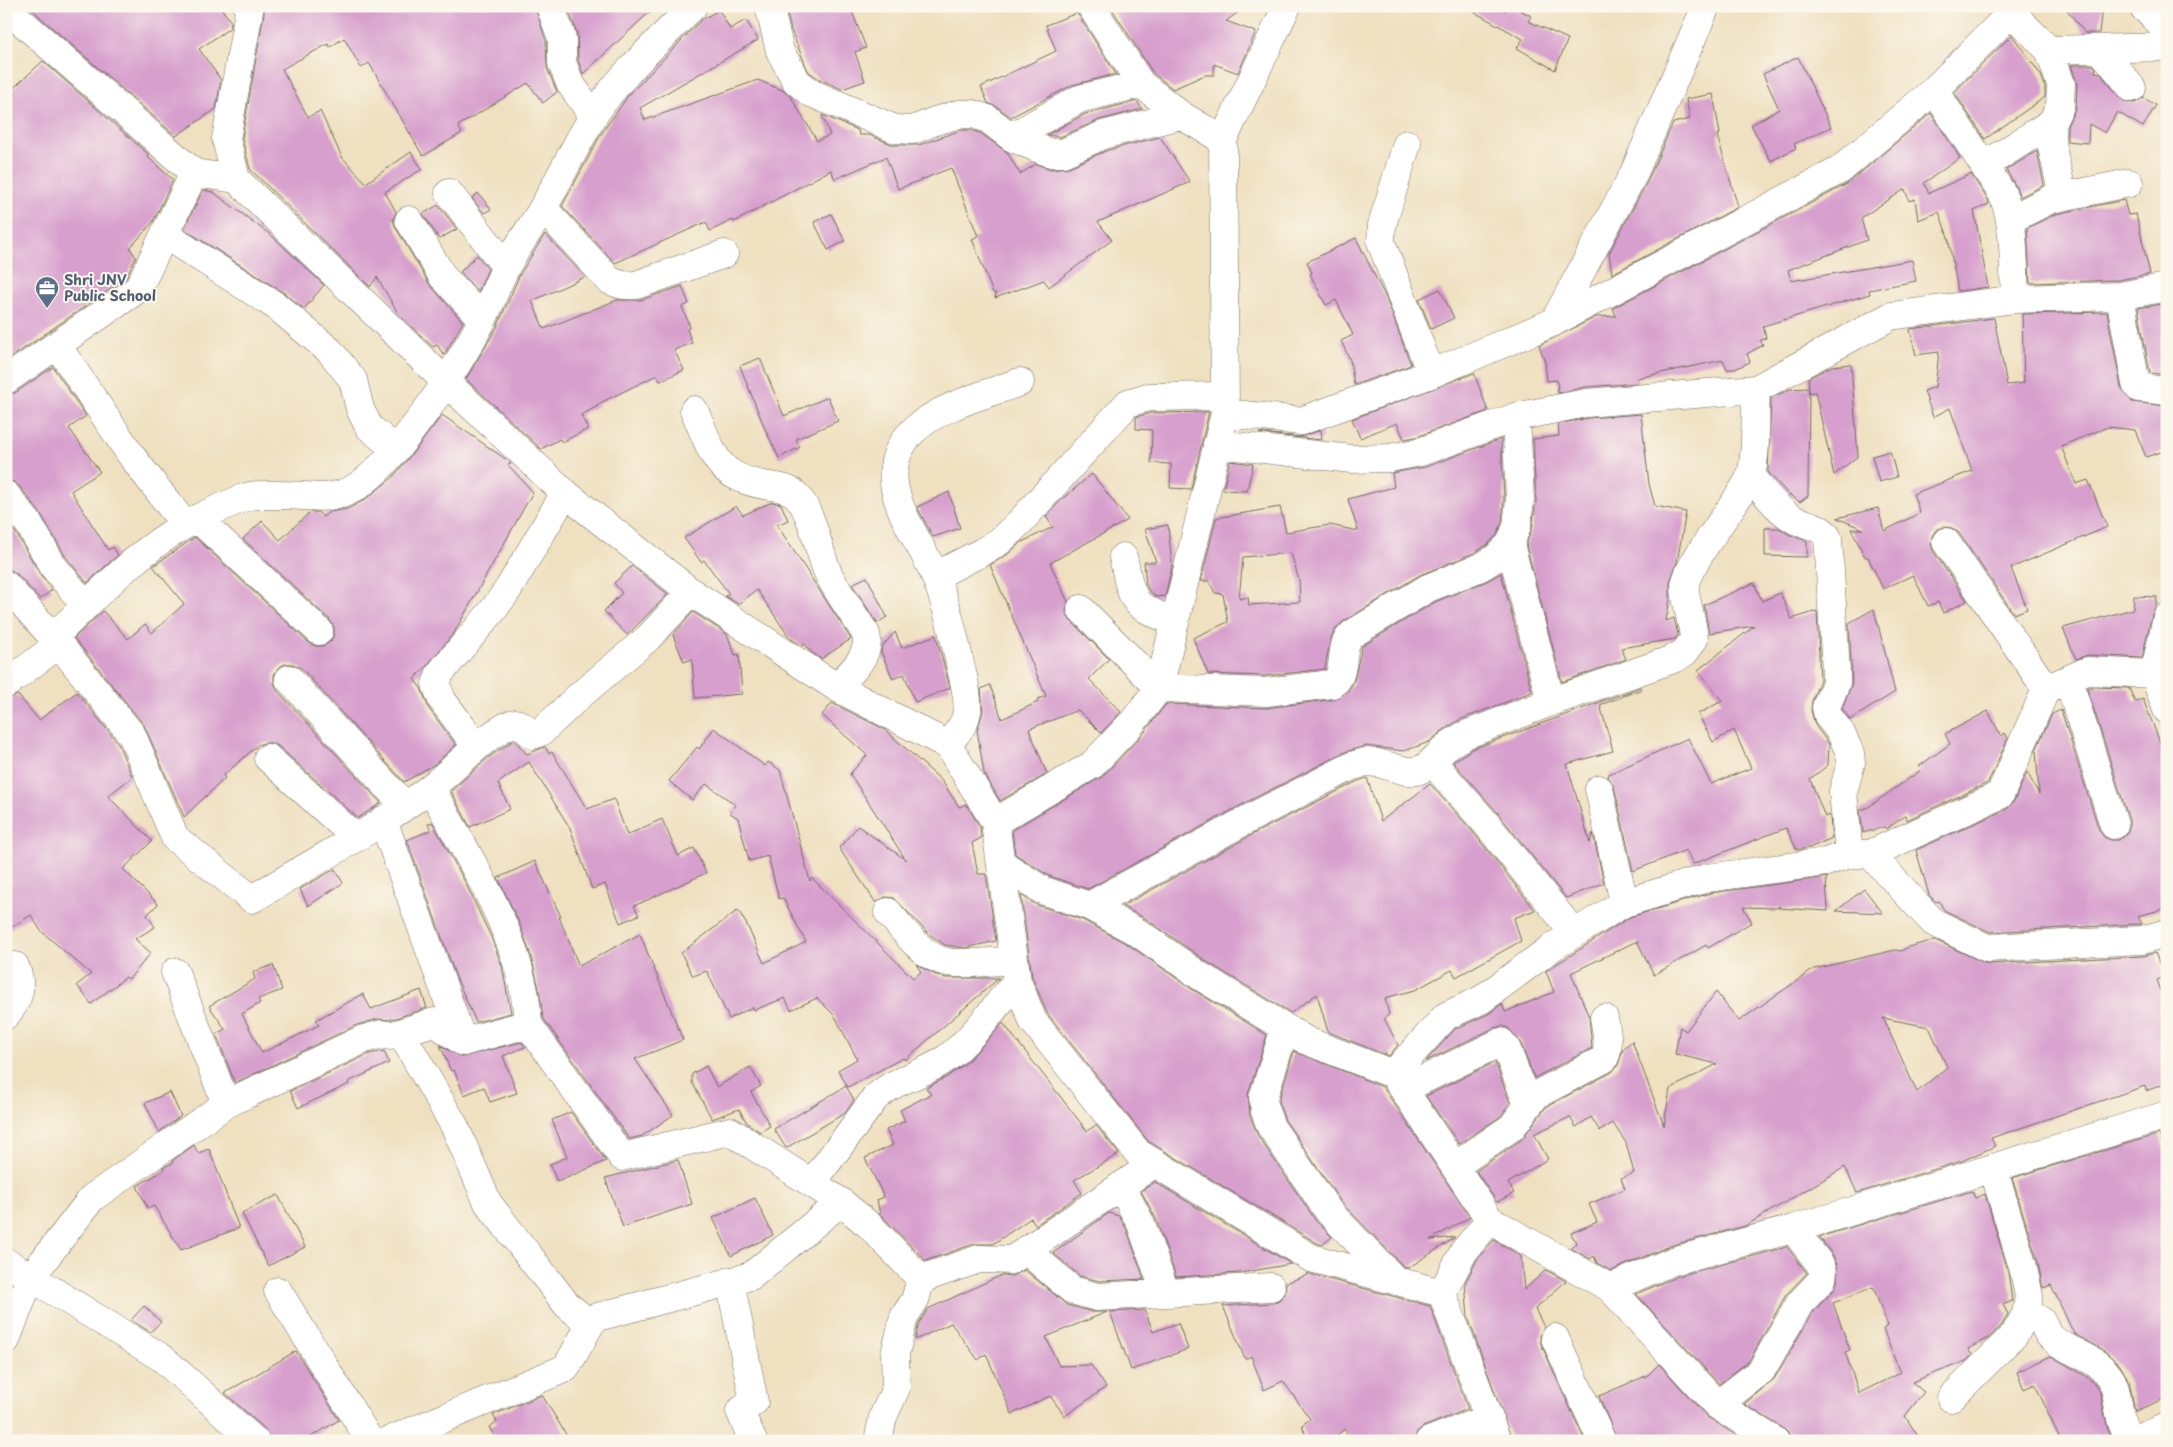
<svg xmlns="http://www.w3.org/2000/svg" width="2173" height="1447" font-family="'Playpen Sans',sans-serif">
	<rect width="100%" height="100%" fill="#fbf7ec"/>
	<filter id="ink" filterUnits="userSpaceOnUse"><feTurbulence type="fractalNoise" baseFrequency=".02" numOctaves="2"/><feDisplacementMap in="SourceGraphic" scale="10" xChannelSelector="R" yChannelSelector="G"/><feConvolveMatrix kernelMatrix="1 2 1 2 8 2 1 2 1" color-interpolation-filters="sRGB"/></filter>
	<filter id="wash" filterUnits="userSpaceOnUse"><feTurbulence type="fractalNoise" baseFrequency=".0096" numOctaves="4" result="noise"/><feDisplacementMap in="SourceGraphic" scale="20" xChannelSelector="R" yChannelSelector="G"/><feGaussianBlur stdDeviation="1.12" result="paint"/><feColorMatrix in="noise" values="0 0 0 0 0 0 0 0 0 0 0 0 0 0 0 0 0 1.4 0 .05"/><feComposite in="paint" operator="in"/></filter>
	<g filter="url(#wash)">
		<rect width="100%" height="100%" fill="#efe0c0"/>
		<g id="blocks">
			<path fill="#d79fcd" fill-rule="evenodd" d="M30 6H220L231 22 230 28 199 49 221 80 216 109 176 136 40 17Z
				M264 6H535L546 41 547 68 557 92 543 103 528 83 458 126 462 133 423 156 369 63 361 68 344 38 330 47 328 44 282 69 308 117 320 111 342 157 366 183 411 152 422 169 385 192 396 212 393 220 396 228 430 285 463 322 444 355 437 345 433 347 399 315 377 277 370 287 250 169 242 138 264 14Z
				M567 6H656L583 74 578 60 577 33Z
				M785 6H850L866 48 855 52 865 81 842 89 819 79 808 71 791 30Z
				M1110 6H1247L1226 21 1256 32 1238 73 1214 64V75H1205L1173 89 1153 73Z
				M1477 6H1497L1506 11 1509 6H1513L1531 16 1528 21 1568 39 1555 70 1517 48 1523 39 1474 12Z
				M2064 6H2102L2099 33H2085Z
				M719 10 730 29 746 20 758 40 640 108 645 120 758 80 784 91 791 97 817 141 830 135 822 115 858 130 859 135H869L894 145H919L961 130H970L980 133 1007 152 1020 174 1036 164 1051 169 1069 167 1108 150 1160 137 1190 182 1098 222 1112 240 1049 287 1044 280 995 298 996 293H993L972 239 978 236 951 168 898 189 886 157 835 179 831 170 734 222 733 220 710 231 706 222 615 263 562 206 601 134 628 96 701 20Z
				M1077 13 1116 74 1072 85 1011 117 997 107 988 103 981 87 1056 51 1046 25Z
				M2012 35 2041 75 2045 86V97L1985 139 1954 92Z
				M1798 57 1831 127 1794 144 1796 148 1771 161 1751 125 1779 109 1763 74Z
				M43 61 149 155 147 156 173 180 153 222 130 248 136 257 126 278 6 361V95Z
				M2071 65H2093L2096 68 2095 72 2100 73 2120 98 2126 102 2135 103 2143 98 2156 105 2143 127 2117 112 2105 133 2089 124 2088 143 2067 141V126L2076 107 2077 84Z
				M1713 94 1720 134 1717 135 1738 207 1612 274 1609 253 1647 182 1673 123 1690 119 1686 99Z
				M1137 101 1142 109 1099 120 1060 137 1047 135 1085 114Z
				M1931 113 1960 158 1924 183 1929 193 1971 174 1988 200 1989 204 1974 211 1988 287 1958 291 1948 237 1939 212 1918 220 1915 199 1909 201 1905 189 1861 218 1867 240 1788 270 1791 281 1912 260 1916 281 1869 290 1870 294 1763 326 1766 338 1760 341 1763 345 1747 354 1750 362 1735 369H1727L1723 360 1637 378 1638 383 1585 387 1558 393 1557 380 1547 381 1545 362 1539 345 1596 317 1616 316 1613 308 1847 184Z
				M2037 151 2044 185 2020 197 2015 185 2006 170Z
				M203 190 213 192 272 236 324 285 304 309 284 293 184 229Z
				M478 193 491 209 484 213 472 198Z
				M2124 200 2128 215 2136 214 2150 274 2118 280 2030 283 2027 228 2056 214Z
				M438 205 457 229 439 239 423 214Z
				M831 214 845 241 828 250 814 222Z
				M545 234 585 277 532 301 544 329 617 300H641L682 286 689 304 682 307 690 327 687 329 692 343 674 350 684 370 660 381 657 375 598 404V406L581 415 588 429 562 442 560 439 541 449 466 379 497 327 520 274Z
				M1356 238 1386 298 1411 365 1354 385 1350 360 1341 341 1353 335 1336 300 1326 305 1310 274 1312 273 1307 262Z
				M477 255 488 269 478 292 460 272Z
				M1440 289 1454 318 1431 329 1419 299Z
				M2167 303V375L2150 373 2138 308Z
				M2107 312 2121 387 2132 402 2167 406V450L2146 457 2135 430 2108 427 2061 446 2076 484 2088 480 2107 527 2011 568 2027 609 2014 614 1959 533 1952 528 1944 527 1937 529 1932 536 1931 544 1933 551 1967 601 1943 613 1938 602 1928 606 1913 575 1883 589 1868 557H1865L1851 529H1863L1837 518 1878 508 1884 531 1920 513 1913 494 1972 471 1950 408 1933 417 1924 391 1935 387 1939 352 1916 355 1910 329 1994 318 2007 385 2024 383 2022 314Z
				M760 358 784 416 828 397 838 421 796 439 800 447 779 458 765 429 740 366Z
				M1851 364 1858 456 1834 475 1815 392 1809 393V389L1808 496 1800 502 1788 494 1768 472 1771 398 1790 389 1809 388 1808 378 1832 366Z
				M53 367 86 416 69 428 100 472 71 491 108 550 113 547 118 555 87 583 66 557 41 514 18 485 12 481 6 480V395L15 393Z
				M1474 373 1488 411 1416 437 1404 439 1397 423 1360 438 1352 419Z
				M1209 412 1191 489 1170 488 1171 464 1151 463 1152 430 1136 429V417L1150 413Z
				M1641 414 1649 484 1655 506 1686 512 1677 562 1670 582V599L1666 621 1674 618 1678 635 1675 639 1621 648 1626 659 1562 682 1526 545 1532 528 1536 501 1533 439 1559 436 1558 424 1588 418Z
				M442 415 507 460 511 464 508 465 533 492 454 633 425 668 414 679 421 688 429 709 456 745 435 764 404 782 301 668 293 664H285L278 668 274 675V683L277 690 381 803 358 818 278 746 272 743H264L258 745 223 776 225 778 184 817 144 725 74 638 103 611 128 639 145 624 152 633 184 604 153 566 195 537 308 642 316 646H324L331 641 334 634V627L330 620 243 539 262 521 280 540 310 512H318L323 517 329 512 347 509 363 501 392 478 420 444Z
				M1321 430 1322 440 1259 433 1300 437Z
				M1501 439 1504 499 1502 522 1497 535 1487 545 1474 553 1420 575 1344 621 1335 630 1330 640 1325 669 1265 676 1208 674 1193 638 1228 622 1223 594 1215 593 1209 581H1201L1216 518 1280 507 1286 532 1330 525 1358 531 1348 499 1394 487 1392 473 1425 467ZM1291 553 1299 580 1300 602 1249 605 1248 597 1239 599 1243 557Z
				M1890 451 1897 477 1879 482 1872 456Z
				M1230 461 1253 464 1247 491 1223 490Z
				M1092 474 1128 520 1050 563 1068 602 1066 612 1070 620 1109 659 1089 679 1121 712 1101 733 1078 710 1029 729 1047 774 1000 801 984 773 977 730 983 712 981 689 990 685 1002 719 1038 702 1037 699 1046 696 990 565 1008 554 1020 543 1053 527 1046 517 1061 500Z
				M949 492 960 528 933 537 917 507Z
				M772 502 781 504 788 520 777 525 851 639 821 659 809 650 805 644 802 646 790 638 757 590 738 604 725 596 729 594 704 560 701 562 684 538 736 506 743 515Z
				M6 520 16 533 40 574 52 590 40 599 18 575 6 567Z
				M1168 525 1172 567 1165 596 1156 597 1149 591 1146 585 1144 562H1156L1145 529Z
				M1765 528H1779L1790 535 1807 541V557L1765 556Z
				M632 566 668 594 627 635 604 611 622 593 614 583Z
				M1501 573 1532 692 1459 720 1442 731 1429 742 1404 751 1366 746 1345 752 1245 803 1088 889 1049 876 1015 854 1012 830 1103 776 1143 734 1166 704 1266 708 1334 699 1348 691 1354 681 1362 646 1435 602 1487 581Z
				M867 577 887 617 877 623 852 584Z
				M1754 583 1762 601 1780 593 1792 619 1817 611 1820 680 1812 701 1811 710 1815 725 1829 744 1828 765 1810 779 1825 817 1829 815 1830 817 1832 838 1809 848 1797 850 1786 828 1693 864 1686 850 1633 871 1614 786 1608 777 1609 774 1688 738 1711 784 1751 768 1734 730 1713 742 1698 714 1722 701 1698 670 1754 626 1709 633 1704 605Z
				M2134 596 2157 597 2156 606 2152 614 2142 658 2088 655 2076 659 2063 628 2133 609Z
				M1874 609 1895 692 1850 720 1842 708 1852 683 1849 623Z
				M693 612 727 634 735 655 739 654 742 694 695 698 692 659 684 662 673 635Z
				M895 632 902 648 936 635 950 688 915 702 904 674 893 679 881 652 882 647Z
				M1641 687 1642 689 1600 705 1613 751 1567 764 1590 843 1593 833 1604 883 1566 898 1497 812 1453 762 1472 749Z
				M2090 687 2129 688 2135 702 2143 699 2161 745 2163 744 2167 759V908L2138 916 2142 924H2139L1990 932 1944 910 1939 901 1936 902 1929 895 1916 850 2007 809 2014 801 2027 772 2039 794 2036 750 2052 714 2061 710 2099 830 2104 837 2111 840H2119L2126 835 2129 828V820L2087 688Z
				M77 692 118 743 132 777 108 796 152 841 123 869 158 904 147 915 155 927 135 939 151 953 129 979 126 977 91 1004 77 985 91 974 41 931 31 915 6 931V699L18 695 39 720Z
				M832 703 884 729 942 781 959 807 966 804 980 827 981 838 972 843 978 874H986L996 941 965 948 945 945 929 934 894 898 885 897 876 903 839 848 858 826 906 860 850 774 867 755 822 715Z
				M1988 711 2001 736 2005 733 2008 738 1988 783 1907 820 1905 816 1886 829 1884 827 1863 833 1860 810 1867 808 1921 770 1918 767 1950 744 1945 734Z
				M714 728 765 766 768 762 780 770 810 881 812 878 913 978 921 972 916 964 934 974 946 978H999L905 1060 903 1058 848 1087 838 1070 857 1059 835 1016 817 998 791 1010 785 998 754 1010 753 1007 729 1019 707 971 693 976 681 953 738 910 747 925 764 963 806 942 783 898 779 899 768 856 749 861 738 818 730 813 736 805 706 784 692 800 669 781 697 747 699 749Z
				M514 740 527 754 545 747 549 754 552 752 587 809 614 799 627 835 662 819 678 856 694 848 706 873 634 906 639 915 620 923 605 884 592 889 570 828 529 762 498 783 510 809 470 827 451 791 489 757Z
				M1367 778 1381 821 1430 784 1473 832 1535 910 1514 918 1521 941 1456 977 1452 970 1415 990 1385 998 1389 1015 1384 1018 1398 1045 1389 1056 1328 1032 1317 994 1291 1013 1209 963 1146 919 1122 906 1259 831 1358 781Z
				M432 822 464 880 491 937 502 966 511 1013 476 1022 456 977 407 840 431 830 428 824Z
				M535 861 561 917H559L579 966 640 934 683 1040 635 1059 673 1115 642 1136 629 1139 543 1018 539 989 531 956 520 925 498 878Z
				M335 869 343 883 308 906 300 889Z
				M1828 877 1826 879 1828 911 1778 908 1780 906 1776 908 1743 907 1752 922 1708 948 1706 945 1654 975 1637 941 1571 973 1589 1017 1592 1048 1534 1078 1520 1041 1508 1028 1502 1026 1494 1028 1426 1061 1455 1029 1488 1014 1502 1004 1505 1012 1554 992 1546 971 1630 917 1710 893Z
				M1864 889 1883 913 1836 911Z
				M1021 895 1037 905 1083 920 1129 945 1192 989 1267 1035 1248 1094 1250 1116 1258 1136 1316 1221 1332 1237 1322 1245 1317 1243 1148 1141 1047 1013 1032 977Z
				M1935 940 1987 964 2143 956 2155 953 2165 977 2157 980 2167 1007V1083L2146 1091 2145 1086 1991 1138 1995 1146 1962 1161 1857 1193 1845 1167 1745 1226 1669 1246 1611 1271 1597 1263 1594 1256 1590 1259 1571 1248 1576 1243 1571 1233 1597 1222 1589 1204 1625 1189 1621 1178 1634 1173 1626 1143 1613 1123 1600 1131 1591 1117 1576 1127 1570 1117 1534 1134 1548 1159 1508 1183 1514 1193 1497 1202 1476 1171 1521 1140 1546 1107 1612 1072 1618 1065 1623 1049 1632 1041 1664 1126 1670 1089 1717 1064 1675 1054 1680 1027 1686 1031 1716 992 1739 1021 1814 969 1895 950 1901 951 1908 947ZM1883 1018 1929 1027 1947 1067 1917 1092Z
				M273 965 282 990 258 999 260 1003 242 1014 262 1053 319 1025 316 1020 363 994 371 1009 421 990 427 1008 389 1020 378 1019 357 1025 235 1083 216 1034 225 1029 209 1006 255 979 253 972Z
				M1003 1023 1087 1131 1096 1125 1119 1154 1074 1180 1082 1193 1036 1225 1031 1218 993 1244H974L925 1261 922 1255H920L880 1214 877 1200 884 1197 865 1158 893 1145 886 1130 905 1121 900 1110 931 1094 926 1088 947 1077 966 1063Z
				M522 1042 525 1047 503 1056 517 1093 490 1102 484 1087 464 1095 454 1070 451 1071 440 1045 461 1057Z
				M384 1051 389 1063 348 1082 349 1084 298 1108 290 1091 369 1054Z
				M1294 1051 1383 1087 1470 1217 1430 1240 1455 1237 1453 1239 1408 1268 1404 1267 1341 1202 1285 1120 1280 1107 1279 1099Z
				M1495 1062 1510 1103 1501 1116 1459 1144 1426 1096Z
				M706 1066 717 1087 750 1067 761 1086 751 1092 770 1126 760 1132 747 1123 739 1109 712 1119 692 1082V1074Z
				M846 1086 854 1100 845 1113 786 1148 774 1129Z
				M170 1092 181 1116 159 1132 145 1103Z
				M571 1112 606 1161 557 1182 550 1164 567 1157 552 1120Z
				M2159 1134 2167 1158V1398L2135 1411 2129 1381 2119 1364 2102 1349 2074 1334 2051 1285 2043 1288 2038 1263 2012 1178Z
				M194 1145 198 1153 209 1149 239 1228 181 1250 154 1206 148 1209 137 1186 164 1170 163 1167 173 1163 172 1161Z
				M678 1160 692 1204 623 1227 605 1178Z
				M1155 1182 1291 1264 1240 1273 1176 1277 1156 1219 1141 1191Z
				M1972 1191 1975 1198 1985 1194 2008 1271 2012 1301 2003 1305 2008 1314 2002 1325 1989 1338 1968 1349 1972 1355 1966 1361 1912 1382 1924 1392 1905 1416 1921 1441H1791L1788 1433 1783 1428 1744 1404 1774 1379 1813 1312 1833 1291 1837 1282V1265L1832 1254 1819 1237ZM1873 1287 1888 1326 1883 1329 1900 1373 1859 1393 1845 1352 1850 1350 1833 1303Z
				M278 1195 305 1247 268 1266 242 1213Z
				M755 1198 773 1235 731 1256 713 1218Z
				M1109 1213 1119 1216 1127 1230 1144 1279 1099 1281 1080 1276 1053 1253Z
				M1494 1240 1521 1256 1524 1290 1546 1270 1566 1281 1535 1309 1544 1327 1540 1336 1541 1344 1585 1441H1512L1468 1317 1465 1283 1477 1260Z
				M1787 1247 1807 1273 1786 1295 1749 1361 1719 1384 1636 1294 1678 1276Z
				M1025 1270 1067 1305 1093 1312H1107L1046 1337 1059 1366 1091 1365 1106 1387 1065 1416 1050 1396 1012 1414 986 1354 978 1360 951 1323 915 1340 919 1323 928 1309 1002 1275 1012 1276Z
				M1306 1273 1430 1306 1468 1409 1423 1427 1417 1432 1414 1441H1349L1345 1429 1329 1441H1308L1302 1425 1310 1419 1283 1381 1264 1390 1251 1356 1245 1359 1223 1306 1272 1303 1279 1300 1285 1294 1286 1283 1307 1275Z
				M144 1306 161 1322 150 1332 131 1320Z
				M1145 1310 1153 1332 1178 1323 1188 1349 1131 1370 1110 1312Z
				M296 1351 339 1420 304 1441H270L265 1429 225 1393Z
				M2051 1356 2084 1375 2094 1383 2100 1392 2108 1430 2114 1441H2061L2035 1384 2024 1389 2017 1372Z
				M1659 1364 1706 1416 1745 1441H1617L1599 1396 1648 1375Z
				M542 1395 570 1441H497L489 1427 497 1422 493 1415Z"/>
		</g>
	</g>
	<g filter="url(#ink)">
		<use href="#blocks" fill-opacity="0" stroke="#706a5f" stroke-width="1"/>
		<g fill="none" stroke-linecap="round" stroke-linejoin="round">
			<g stroke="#706a5f" stroke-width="29">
				<path id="minor" d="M550 6 562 38V63L570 83 593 116
					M769 6 780 51 796 81 811 93 895 129 913 130 935 121 959 114H973L988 119 1011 137 1034 147 1051 153H1063L1103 135 1181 115
					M1091 6 1141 84 1181 115 1223 140
					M2142 6 2167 30
					M6 8 194 173 236 179 445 381 565 493 691 592 836 687 948 745 995 822 1017 981 1033 1021 1138 1153 1311 1258 1442 1293 1497 1441
					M2012 13 2049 50 2061 84 2060 106 2052 122 2051 133V143L2063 196
					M2100 49 2132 88
					M2049 50 2167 47
					M1934 90 2002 193C2016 226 2013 264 2015 299
					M1011 137 1079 99 1141 84
					M1407 144 1382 225 1381 242 1431 374
					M1984 166 2052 122
					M236 179 226 139 249 11 247 6
					M449 193 506 267
					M543 208 609 280C619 285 625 286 636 285L724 254
					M2011 219 2051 199 2129 183
					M409 220 443 277 482 319
					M165 235 276 306 330 351 353 380 360 409 369 427 395 449
					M2120 296 2136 384 2139 388 2167 391
					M1554 322 1633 175 1706 6
					M57 345 133 458 185 525
					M6 380 138 289 194 173
					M694 410C713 452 714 476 764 485 775 487 788 487 796 495 812 510 819 553 828 573 838 594 854 614 866 634 872 654 850 674 836 687
					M1225 413 1301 421 1431 374 1554 322 1840 170 1934 90 2018 6
					M1217 444 1352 459 1390 458 1420 452 1516 417 1586 403 1756 389 1891 316 2015 299 2120 296 2167 287
					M1750 476C1764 491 1777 510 1795 520 1807 525 1822 526 1828 538L1836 672V683L1826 707 1828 716 1841 733 1850 753 1851 763 1843 792 1849 854
					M6 495 29 524 53 566 86 606
					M198 519 319 631
					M1946 542 2046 689
					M1510 544 1551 702
					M1123 557C1127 571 1128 595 1140 605 1149 612 1164 617 1175 623
					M935 576 982 552 1000 541 1021 521 1128 403 1148 397 1224 396
					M6 585 59 644
					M1081 609 1159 688 1266 692 1332 684C1349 673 1337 647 1352 634L1428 588 1481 567 1497 557 1510 544 1517 526 1520 499 1516 417
					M53 637C95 598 136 552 187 524 205 514 224 506 243 498 253 494 265 495 276 495 325 495 341 507 380 467 417 429 458 366 483 319 491 302 497 284 506 267 517 246 532 227 544 206 561 176 576 144 594 115 620 75 660 40 693 6
					M2154 674 2167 617
					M289 679 405 806
					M2068 679 2114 825
					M6 684 59 644 132 735 175 838 252 899C310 864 377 829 430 788 455 769 482 737 511 724 520 720 526 731 533 735L541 732 578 697 648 638 691 592
					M948 745C953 737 964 726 966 716 970 704 964 680 961 668 954 637 947 605 935 576 916 530 866 478 913 431 939 406 987 394 1020 382
					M477 747 442 700 436 684 440 673 494 609 509 588 565 493
					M268 758 355 837
					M1432 762 1485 822 1574 933
					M431 788C470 861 524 939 528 1024L622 1157 730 1131 841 1202
					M1599 789 1624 903
					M383 820 463 1042
					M995 822 1092 765 1132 723 1159 688 1225 413 1223 140 1287 6
					M1870 854 1933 922 1987 948 2142 940 2167 933
					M1001 863 1042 890 1089 906 1137 932 1200 976 1307 1041 1393 1074 1446 1016 1481 1000 1554 946 1624 903 1707 878 1826 862 1849 854H1870L2000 795 2046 689 2087 671 2154 674 2167 710
					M1089 906 1252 817 1352 766 1365 762 1378 763 1406 771H1417L1426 767 1450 744 1465 735 1551 702 1676 658 1685 652 1694 639C1693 621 1685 603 1685 586 1686 564 1738 503 1750 477 1757 462 1755 409 1756 389
					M888 912C902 928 919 953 940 960 958 967 993 961 1014 960
					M175 972 226 1104
					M6 1015C20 999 23 986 15 966
					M1285 1028 1263 1098 1265 1111 1271 1127 1329 1212 1396 1281
					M401 1033 455 1127 488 1203 567 1305 590 1324
					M1394 1075 1490 1220
					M1404 1089 1501 1042 1507 1050 1528 1105
					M1455 1166 1512 1127 1536 1095 1604 1059C1611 1047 1606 1031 1604 1018
					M812 1183 876 1097C897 1078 925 1075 947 1058 972 1040 996 1005 1017 981
					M1121 1186 1141 1224 1165 1292
					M1026 1250 1072 1290 1097 1297 1271 1287
					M6 1262 162 1358 255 1441
					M730 1281 754 1402 740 1411 753 1441
					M1610 1288 1673 1261 1793 1229 2167 1115
					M278 1291 370 1441
					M1442 1293 1464 1251 1490 1220 1610 1288 1717 1405 1775 1441
					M2026 1314C2052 1322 2039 1327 2053 1339 2073 1355 2099 1357 2112 1381 2120 1395 2117 1427 2130 1435 2139 1441 2157 1430 2167 1427
					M1555 1338 1602 1441
					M6 1340 30 1278 92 1198 226 1104 364 1039 382 1034 390 1036 434 1022 463 1042 528 1024
					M1951 1398 2015 1334 2026 1314 2029 1296 2023 1267 1993 1168
					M1717 1405 1761 1371 1800 1303 1822 1280 1823 1271 1820 1264 1793 1229
					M388 1441 566 1368 594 1318 751 1276 841 1202 870 1226 921 1279 979 1259 1012 1260 1155 1163
					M878 1441 883 1417 896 1388 895 1354 904 1317 915 1300 921 1279
					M1429 1441 1489 1418"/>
			</g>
			<use href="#minor" stroke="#fff" stroke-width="28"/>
		</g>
	</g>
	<defs>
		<g id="office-pin" transform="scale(1.25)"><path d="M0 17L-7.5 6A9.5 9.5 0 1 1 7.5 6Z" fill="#5c6f8a" stroke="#fbf7ec"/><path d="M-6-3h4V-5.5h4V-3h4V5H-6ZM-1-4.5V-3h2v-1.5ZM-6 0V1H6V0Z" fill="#fff"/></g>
	</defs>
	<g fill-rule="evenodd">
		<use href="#office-pin" x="47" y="288"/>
	</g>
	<g text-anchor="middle" stroke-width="4" stroke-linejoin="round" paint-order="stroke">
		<g font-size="14" font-weight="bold" fill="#4e5e75" stroke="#fbf7ec" text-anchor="start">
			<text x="64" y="285">Shri JNV<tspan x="64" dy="16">Public School</tspan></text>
		</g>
	</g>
	<rect width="2173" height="1447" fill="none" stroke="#fbf7ec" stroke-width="25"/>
</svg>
